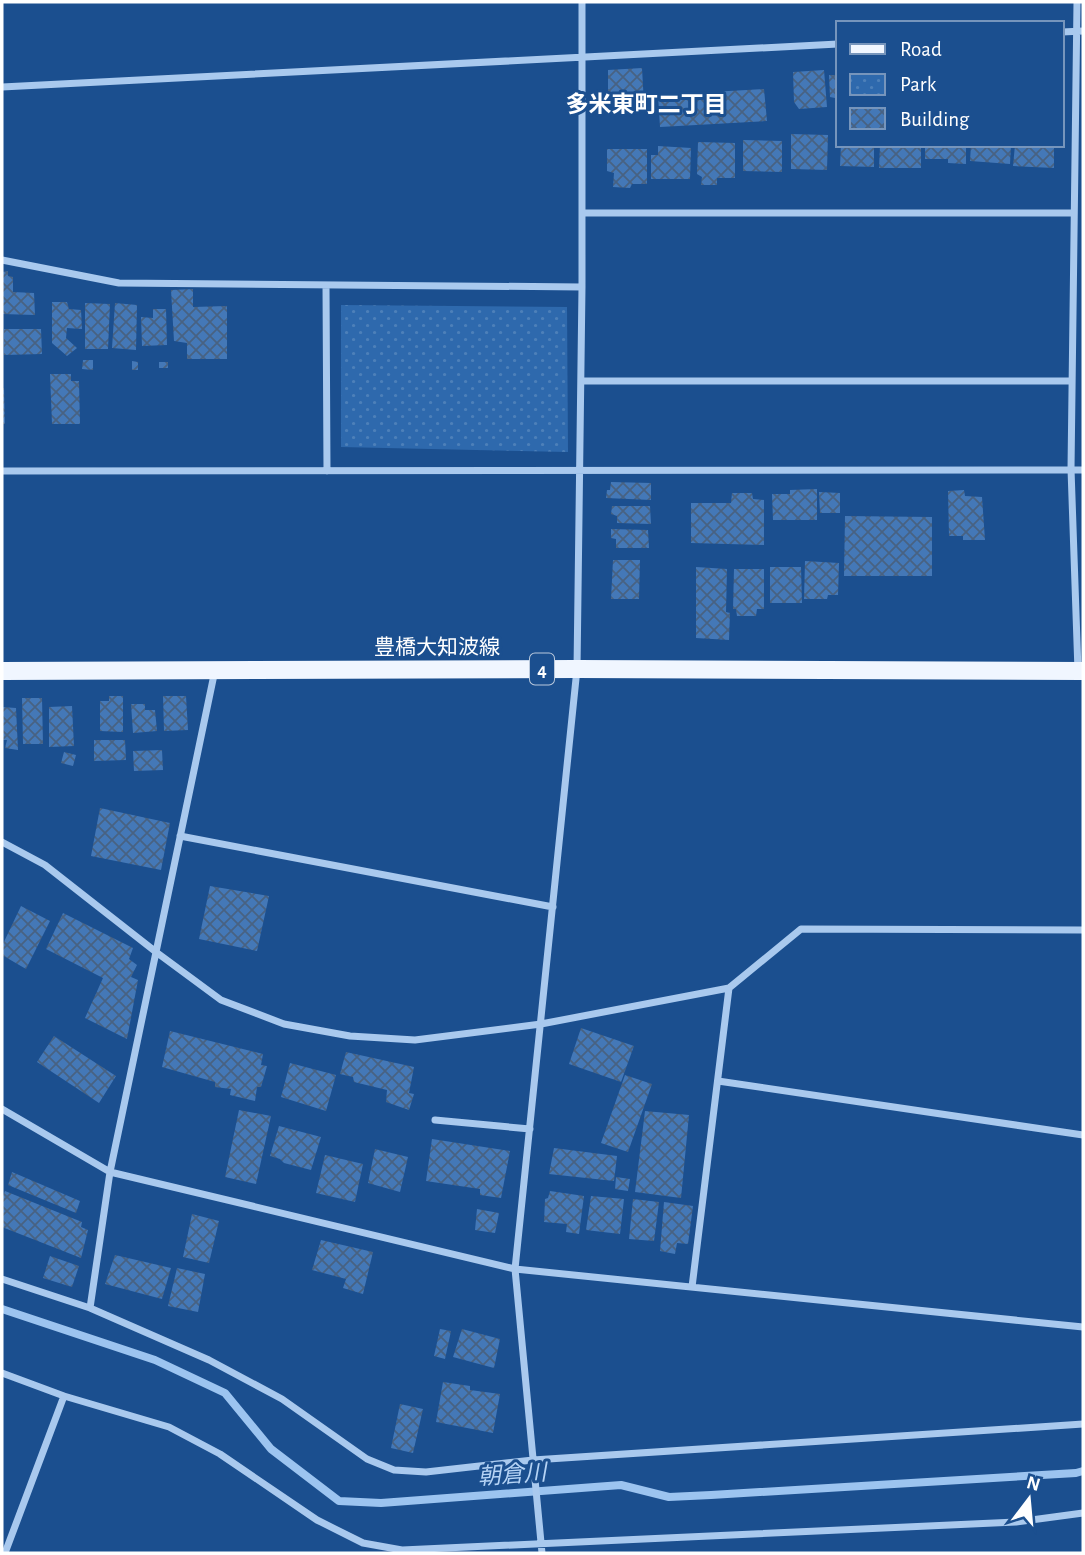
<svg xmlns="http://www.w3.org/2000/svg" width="1085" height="1555" font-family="'Alegreya Sans','Noto Sans JP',sans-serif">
	<defs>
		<pattern id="park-dots" width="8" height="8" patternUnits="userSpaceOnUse" patternTransform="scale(1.75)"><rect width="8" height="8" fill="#2e69ad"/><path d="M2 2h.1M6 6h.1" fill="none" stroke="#4d80b9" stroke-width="1.8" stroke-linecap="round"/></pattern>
		<pattern id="building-cross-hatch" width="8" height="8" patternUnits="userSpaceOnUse" patternTransform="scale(1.75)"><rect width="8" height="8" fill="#4478b7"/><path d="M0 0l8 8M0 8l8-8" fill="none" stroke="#486282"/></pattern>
	</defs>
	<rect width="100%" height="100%" fill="#1b4f8f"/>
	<path fill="url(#park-dots)" d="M341 305 567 307 568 452 341 447Z"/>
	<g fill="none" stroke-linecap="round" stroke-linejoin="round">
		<path stroke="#9cc4f0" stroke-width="8" d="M2 1309 155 1360 225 1393 271 1449 339 1501 381 1503 621 1485 669 1497 711 1495 1076 1473 1083 1471"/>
	</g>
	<path fill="url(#building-cross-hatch)" d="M642 68 644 104 620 105 619 97H608V70Z
		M824 70 827 107 799 109 794 102 793 72Z
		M829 75H838V108H836L835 98 830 97Z
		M764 89 767 121 660 127 658 95Z
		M791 134 828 135 827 170 791 169Z
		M743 140 782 141V172L743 171Z
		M698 142 735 143V178H717V185H701L702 177 697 174Z
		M841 145H874V167L840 166Z
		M880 145H921V168H879Z
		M925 145H966V164L948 163V159H925Z
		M971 145H1011L1010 164 970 161Z
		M1015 145H1054V168L1013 166Z
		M658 146 691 148 690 179H651V155H658Z
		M607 149H647V184H632L630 188 613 187 614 173 607 171Z
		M8 271V276L13 277V292L34 293 35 315 2 314V272Z
		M193 289V307L227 306V359H187V343L174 341 171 290Z
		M52 302H67L69 309 81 310 82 329 67 328 66 338 77 348 67 356 52 343Z
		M85 303 110 304 108 349H85Z
		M115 303 137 305 136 350 112 348Z
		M153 309H166L167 345 142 346 141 317 153 318Z
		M4 329H41L42 354 4 355Z
		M83 360H93V370L82 369Z
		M132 361 138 362V370H132Z
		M159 362H168V368H159Z
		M50 374H71V381H79L80 424H52Z
		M2 388H4L5 424H2Z
		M611 482 651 483V500L606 498 607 490H610Z
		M817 489V520H773L772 494H790V490Z
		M964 490 965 496 982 497 985 540H963V536H949L948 491Z
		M819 492 840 493V513H820Z
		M732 493H752L753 499 764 500V545L691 543V503H731Z
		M612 506H650L651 524 617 523V516L611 514Z
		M845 516 932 517V576H844Z
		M611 529 648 530 649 548H616V539L611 538Z
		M613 560H640L639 599H611Z
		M805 561 839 563 838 595H828L827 599H804Z
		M696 567 727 569 726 612 730 613 729 640 696 638Z
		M770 567H801L802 603H770Z
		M734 569H764V609H757L756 616H737L736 609H733Z
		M109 696H123V732L100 731V701H109Z
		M163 696H186L188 730 164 731Z
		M22 698H42L43 744H23Z
		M131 704H145V710H155L157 731 133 733Z
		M72 706 74 746 49 747V707Z
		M2 707 16 708 18 750 5 748 7 740H2Z
		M94 740H125L126 760 94 761Z
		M162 750 163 770 134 771 133 751Z
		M64 752 76 755 73 766 61 763Z
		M100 808 170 823 161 870 91 856Z
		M210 886 269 896 257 951 199 939Z
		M21 906 50 921 26 969 2 955V946Z
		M63 913 133 948 129 959 137 965 131 977 138 980 127 1039 85 1018 103 978 46 949Z
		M581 1028 634 1046 621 1082 569 1064Z
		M170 1031 263 1054 261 1065 267 1066 261 1087H257L255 1101 230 1095 231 1089 215 1087V1082L162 1067Z
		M54 1036 116 1076 99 1103 37 1062Z
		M346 1052 414 1067 409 1093 414 1094 409 1110 386 1102 387 1090 354 1082 353 1077 340 1074Z
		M290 1063 336 1075 326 1111 281 1097Z
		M625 1075 652 1084 628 1152 601 1143Z
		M239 1110 271 1116 256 1184 225 1177Z
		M645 1111 689 1115 681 1198 635 1192Z
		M279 1126 321 1137 311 1170 284 1163 280 1159 270 1156Z
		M432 1139 510 1151 501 1198 480 1195V1189L426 1181Z
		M554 1148 617 1156 614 1181 549 1174Z
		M375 1149 408 1157 400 1192 368 1183Z
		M325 1155 363 1164 355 1202 316 1193Z
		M12 1172 80 1201 76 1213 8 1185Z
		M616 1177 630 1179 628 1191 615 1189Z
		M5 1191 82 1222 81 1227 88 1230 81 1258 2 1227V1199Z
		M550 1191 584 1196 579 1234 566 1232 567 1224 544 1222 545 1199 548 1198Z
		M591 1196 624 1199 620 1234 586 1230Z
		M633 1199 659 1202 654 1241 629 1239Z
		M664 1202 693 1206 688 1244 677 1243 675 1254 660 1251Z
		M477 1209 499 1213 495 1233 475 1230Z
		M192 1214 219 1221 209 1263 183 1257Z
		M321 1240 373 1252 363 1294 343 1288 346 1279 312 1270Z
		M115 1255 171 1268 162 1299 105 1284Z
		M50 1256 79 1266 72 1287 43 1278Z
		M177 1268 205 1274 198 1312 168 1306Z
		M440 1329 451 1331 445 1359 434 1356Z
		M462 1329 500 1339 494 1368 453 1357Z
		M443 1382 470 1386V1390L500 1394 493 1433 436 1422Z
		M400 1404 423 1409 413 1453 391 1448Z"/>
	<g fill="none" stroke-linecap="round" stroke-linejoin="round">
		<path stroke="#a9c9ee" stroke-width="7" d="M1077 2 1071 469 1078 671
			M1062 32 1083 31
			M2 87 838 44
			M582 213H1074
			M2 260 119 283 582 287
			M326 285 327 471
			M581 381H1072
			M2 471 1083 470
			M180 836 553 907
			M2 842 45 865 156 952 221 1000 284 1024 350 1036 415 1040 541 1024 729 988 801 929 1083 930
			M718 1081 1083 1135
			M2 1109 110 1172 515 1269 1083 1327
			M435 1120 530 1129
			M2 1279 90 1308 209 1360 282 1399 367 1459 394 1470 426 1472 533 1460 1083 1424
			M692 1287 729 988
			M90 1308 110 1172 215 670
			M2 1373 64 1396 169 1427 220 1454 317 1520 363 1543 402 1550 1016 1522 1083 1513
			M5 1553 64 1396
			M542 1553 515 1269 577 669 582 287V2"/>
		<path stroke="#f0f6ff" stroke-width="18" d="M2 671 577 669 1083 671"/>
	</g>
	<g text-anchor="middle" stroke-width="6" stroke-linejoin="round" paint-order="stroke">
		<rect fill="#1b4f8f" stroke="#bbcadd" stroke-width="2" x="530" y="653.5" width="24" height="31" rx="5"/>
		<g font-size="19" font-weight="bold" fill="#fff">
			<text x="542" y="676">4</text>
		</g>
		<g font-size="21" fill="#fff" stroke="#1b4f8f">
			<text x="437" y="654">豊橋大知波線</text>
		</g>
		<g font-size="23" font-weight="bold" fill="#fff" stroke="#1b4f8f">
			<text x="646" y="112">多米東町二丁目</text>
		</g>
		<g font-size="23" font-style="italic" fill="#b5d3f5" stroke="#1b4f8f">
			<text transform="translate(512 1474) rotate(-4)" y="8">朝倉川</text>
		</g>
	</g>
	<rect width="1085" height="1555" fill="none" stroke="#ffffff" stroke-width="7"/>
	<rect x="836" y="21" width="228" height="126" fill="#1b4f8f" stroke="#7695bc" stroke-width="2"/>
	<rect x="850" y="44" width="35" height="10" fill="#f0f6ff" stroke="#7695bc" stroke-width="2"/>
	<text x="900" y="56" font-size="21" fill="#ffffff">Road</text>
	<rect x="850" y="74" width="35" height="21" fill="url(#park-dots)" stroke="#7695bc" stroke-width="2"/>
	<text x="900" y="91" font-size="21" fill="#ffffff">Park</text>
	<rect x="850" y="108" width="35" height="21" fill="url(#building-cross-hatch)" stroke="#7695bc" stroke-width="2"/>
	<text x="900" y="126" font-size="21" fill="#ffffff">Building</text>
	<g transform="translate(1029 1499) rotate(16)" stroke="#1b4f8f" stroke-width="5" paint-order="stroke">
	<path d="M0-5L12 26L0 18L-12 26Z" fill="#ffffff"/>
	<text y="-10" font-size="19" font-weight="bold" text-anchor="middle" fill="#ffffff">N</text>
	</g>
</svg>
